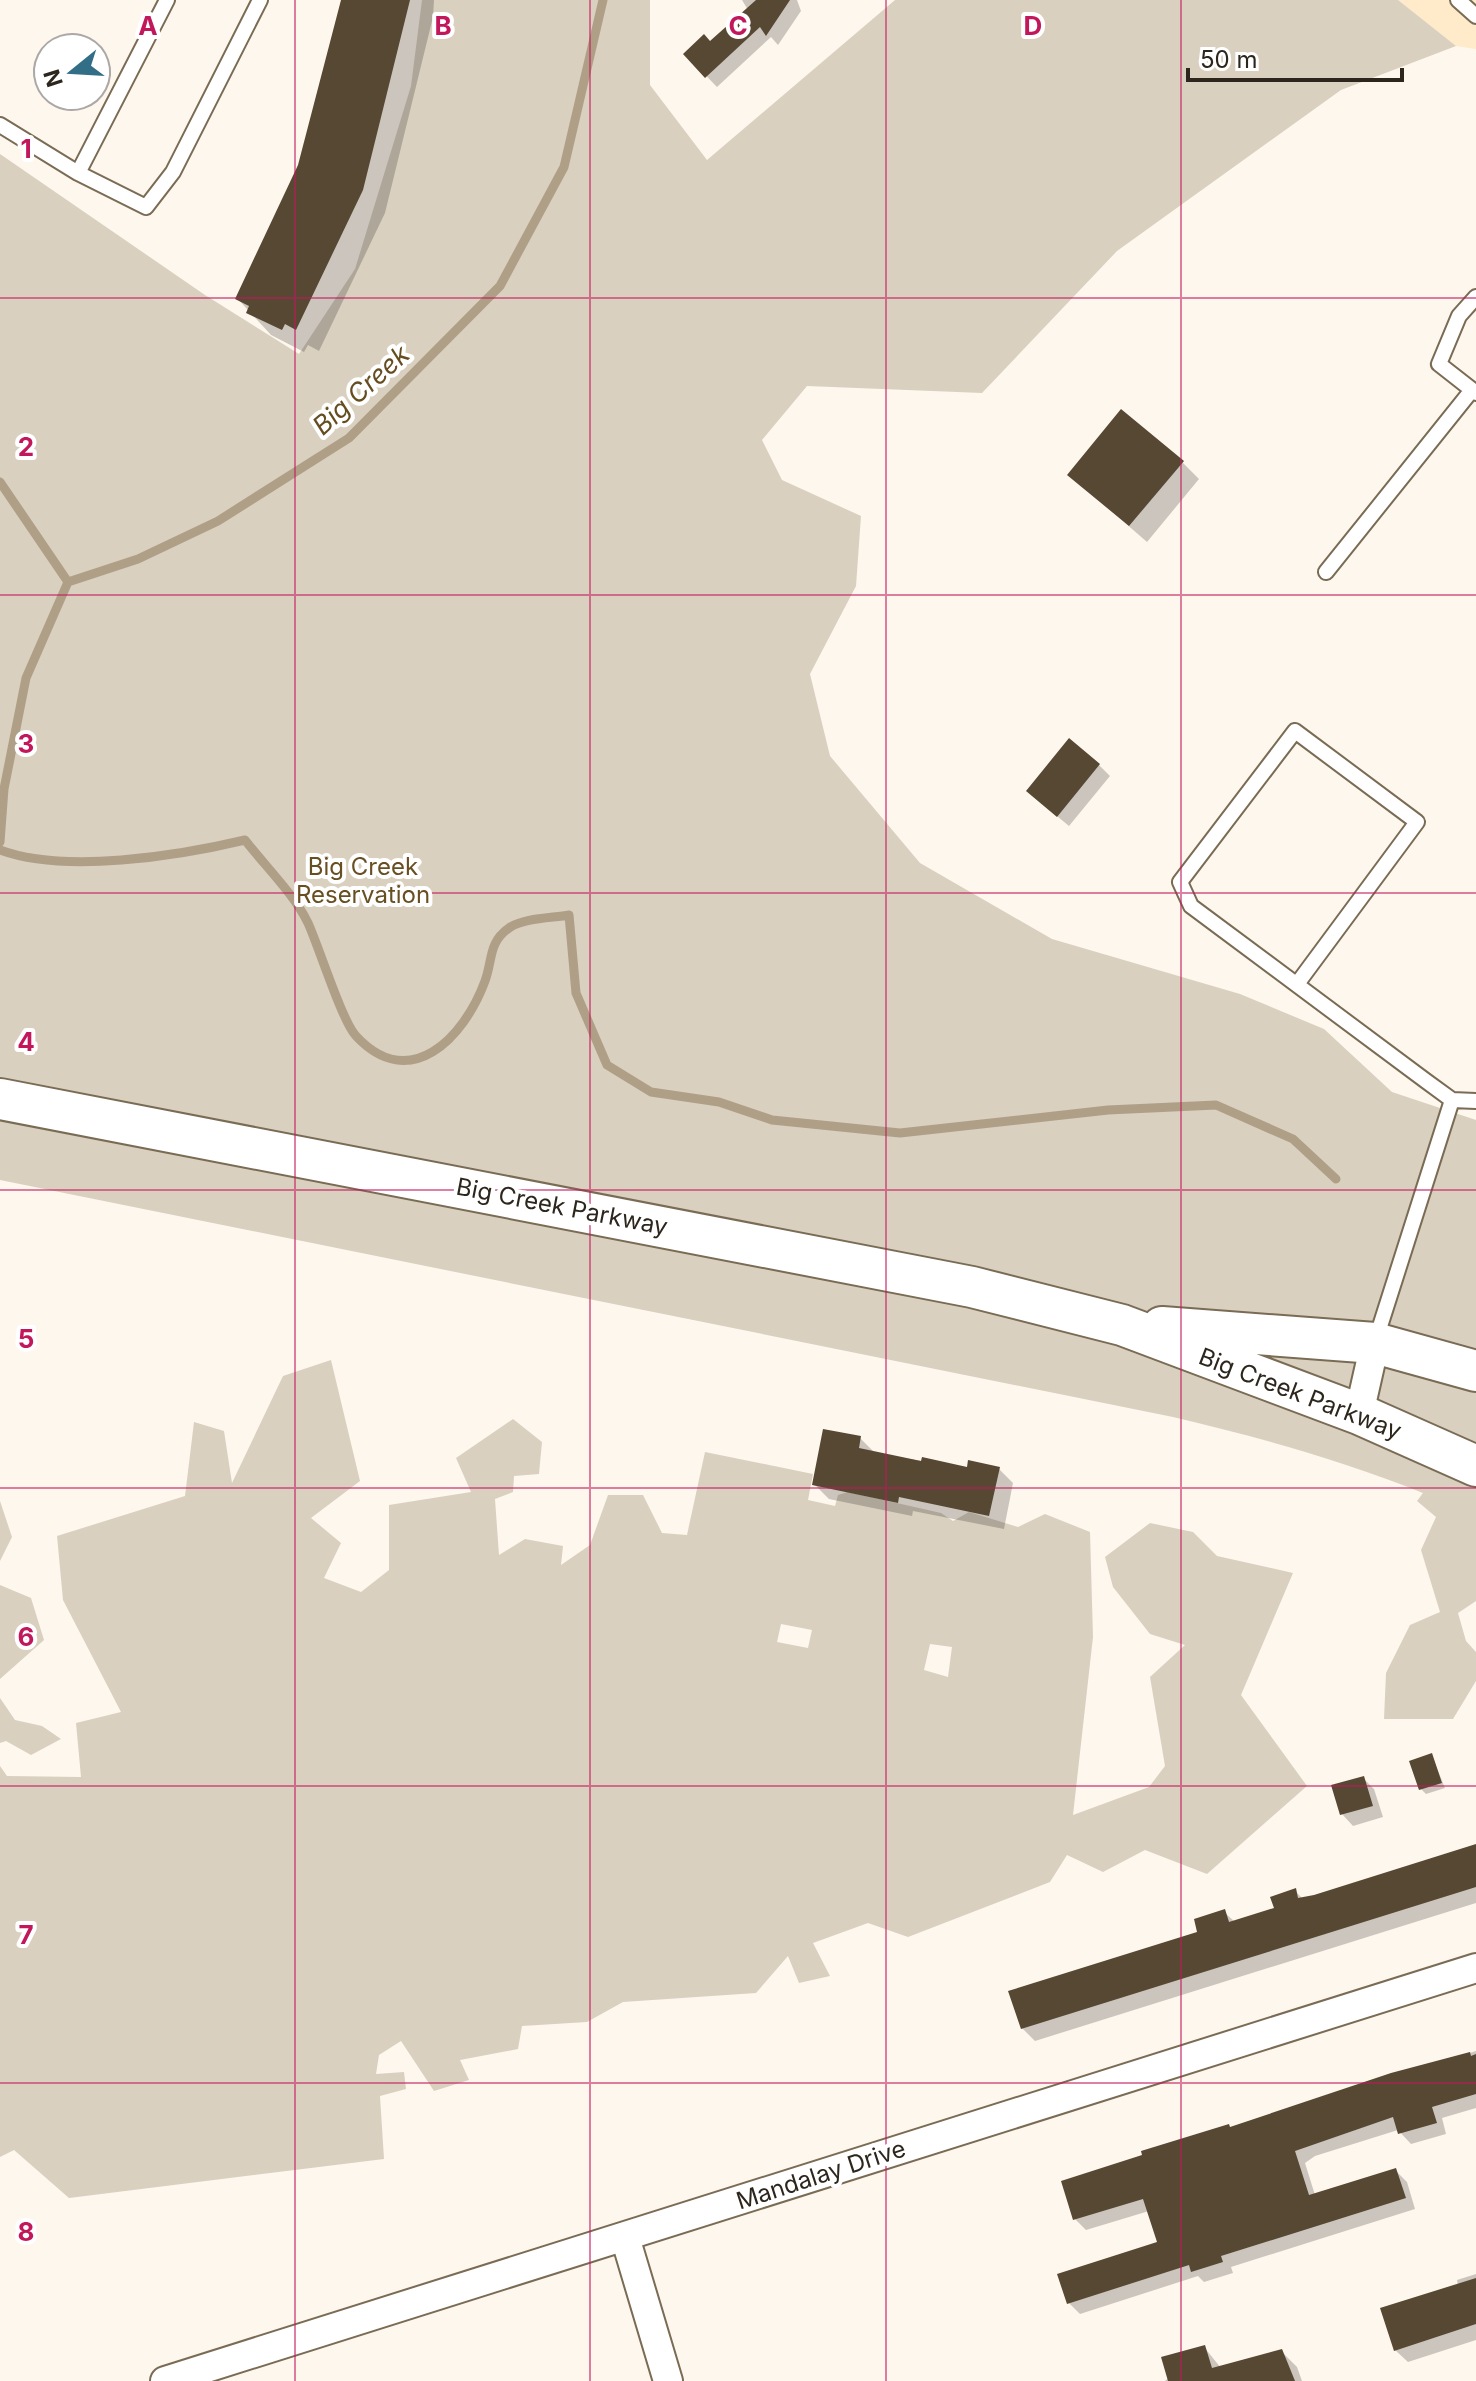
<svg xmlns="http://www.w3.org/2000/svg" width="1476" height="2381" font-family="Inter,sans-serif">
	<rect width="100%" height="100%" fill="#fef7ed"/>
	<path fill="#ffeac9" d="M1398 0H1476V49L1456 46Z"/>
	<path fill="#dad0bf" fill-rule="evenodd" d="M422 0H650V85L707 160 895 0H1398L1456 46 1341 90 1117 251 982 393 807 386 762 440 782 480 861 516 856 586 810 674 830 756 920 863 1052 939 1240 994 1324 1029 1392 1092 1476 1120V1601L1458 1613 1466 1641 1476 1652V1681L1453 1719H1384L1386 1673 1410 1625 1440 1612 1421 1550 1436 1517 1417 1501 1423 1493C1341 1460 1258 1437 1173 1417L0 1180V154L205 295 299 354 355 269 411 86Z
		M331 1360 360 1481 311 1518 341 1543 324 1578 361 1592 389 1570V1505L471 1492 456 1458 513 1419 542 1442 539 1474 514 1476 513 1492 495 1499 499 1555 525 1539 563 1546 561 1565 590 1545 608 1495H643L662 1533 687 1535 705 1452 813 1474 808 1500 835 1506 838 1495 848 1492 941 1513 953 1521 969 1512 1018 1527 1045 1514 1090 1532 1093 1637 1073 1815 1149 1787 1165 1766 1150 1677 1185 1645 1150 1634 1113 1587 1105 1557 1150 1523 1193 1532 1217 1556 1293 1573 1241 1695 1307 1786 1207 1874 1145 1850 1103 1872 1067 1855 1050 1882 908 1937 868 1923 813 1943 830 1976 799 1983 788 1956 756 1993 623 2002 587 2022 522 2026 518 2049 460 2060 469 2080 434 2091 401 2041 379 2055 376 2074 404 2072 406 2089 380 2096 384 2159 69 2198 14 2150 0 2157V1766L7 1776 81 1777 76 1723 121 1712 63 1600 57 1536 185 1496 194 1422 224 1431 232 1483 283 1376ZM781 1624 812 1630 808 1648 777 1642ZM930 1644 952 1647 948 1677 924 1670Z
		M0 1501 12 1537 0 1561Z
		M0 1585 31 1598 44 1640 0 1679Z
		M0 1698 15 1720 42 1726 61 1739 31 1755 6 1741 0 1743Z"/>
	<path fill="#0003" d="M343 0H434L433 17 385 213 319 351 308 345 304 352 271 335 237 298 300 166Z
		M742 0H797L801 11 778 45 771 37 717 87 685 54 710 44 748 10Z
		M1182 462 1199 479 1147 542 1070 475Z
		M1099 765 1110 776 1069 826 1040 802Z
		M860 1438 875 1453 968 1469H999L1013 1483 1004 1529 913 1511 912 1516 829 1499 814 1484Z
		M1432 1756 1445 1788 1426 1794 1421 1789Z
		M1363 1778 1374 1789 1383 1817 1353 1826 1342 1814Z
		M1476 1847V1903L1035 2041 1022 2028 1200 1933 1224 1912 1235 1922 1276 1910 1295 1891 1303 1899Z
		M1476 2051V2108L1442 2118 1446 2134 1411 2144 1398 2130 1315 2156 1305 2163 1315 2195 1396 2171 1407 2182 1415 2209 1231 2267 1233 2273 1204 2282 1198 2276 1080 2314 1069 2303 1159 2243 1149 2211 1086 2230 1075 2219 1063 2182Z
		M1476 2274V2340L1408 2362 1395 2350 1458 2286 1457 2280Z
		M1204 2347 1221 2368 1282 2352 1297 2367 1302 2381H1165Z"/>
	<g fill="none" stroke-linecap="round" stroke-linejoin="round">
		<path stroke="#af9f86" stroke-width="9" d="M0 482 68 582 138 559 218 521 349 438 500 286 564 167 603 0
			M0 842 4 789 26 678 68 582
			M0 850C64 874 178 856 245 840 265 866 294 894 308 923 319 947 342 1021 356 1036 410 1094 464 1038 485 981 493 959 488 943 509 928 523 918 552 918 569 915L576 993 607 1065 651 1092 719 1102 772 1120 900 1133 1108 1110 1216 1105 1293 1139 1336 1179"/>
	</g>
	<path fill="#564832" d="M341 0H410L363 190 296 330 285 324 282 330 246 313 249 306 235 299 298 165Z
		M756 0H790L766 36 760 27 705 78 683 54 704 34 710 41Z
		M1121 409 1184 461 1129 526 1067 475Z
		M1069 738 1100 764 1057 817 1026 791Z
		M823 1429 861 1436 859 1448 921 1461 922 1457 967 1467 968 1460 1000 1467 989 1516 899 1497 898 1503 812 1485Z
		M1432 1753 1442 1783 1419 1790 1409 1761Z
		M1364 1776 1373 1806 1340 1815 1331 1785Z
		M1476 1844V1887L1021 2029 1008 1991 1197 1932 1194 1919 1225 1909 1229 1922 1274 1908 1270 1897 1296 1888 1298 1898 1314 1895Z
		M1470 2052 1471 2056 1476 2054V2094L1432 2107 1437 2123 1398 2134 1393 2117 1295 2151 1309 2195 1396 2168 1406 2198 1221 2256 1223 2262 1191 2272 1189 2265 1067 2304 1057 2274 1157 2242 1143 2199 1073 2220 1061 2181 1142 2155 1141 2151 1229 2124 1230 2127 1391 2073Z
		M1476 2278V2324L1394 2351 1380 2308Z
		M1205 2345 1212 2368 1282 2349 1295 2381H1168L1161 2357Z"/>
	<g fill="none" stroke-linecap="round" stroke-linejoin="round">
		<g stroke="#7a6b54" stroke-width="18">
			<path id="lane" d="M1458 0 1476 16
				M0 125 78 173 146 207 173 172 260 0
				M78 173 167 0
				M1476 297 1459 316 1439 364 1476 393
				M1326 572 1472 390
				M1297 984 1417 822 1295 731 1180 882 1191 906 1426 1081 1452 1100
				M1376 1339 1452 1100 1476 1101"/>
		</g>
		<g stroke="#7a6b54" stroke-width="32">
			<path id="street" d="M1359 1414 1375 1343
				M625 2237 668 2381
				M165 2381 1476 1968"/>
		</g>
		<g stroke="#7a6b54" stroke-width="44">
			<path id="secondary" d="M0 1099 972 1287 1122 1325 1359 1414 1476 1466
				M1162 1327 1375 1343 1476 1371"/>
		</g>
		<use href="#lane" stroke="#fff" stroke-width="14"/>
		<use href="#street" stroke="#fff" stroke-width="28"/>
		<use href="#secondary" stroke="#fff" stroke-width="40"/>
	</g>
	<path fill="none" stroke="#c2185b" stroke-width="2" stroke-opacity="0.55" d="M295 0V2381M590 0V2381M886 0V2381M1181 0V2381M0 298H1476M0 595H1476M0 893H1476M0 1190H1476M0 1488H1476M0 1786H1476M0 2083H1476"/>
	<g text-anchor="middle" stroke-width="8" stroke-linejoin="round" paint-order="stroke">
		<g font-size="24" fill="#684f22" stroke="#fff">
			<text x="363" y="875">Big Creek<tspan x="363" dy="28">Reservation</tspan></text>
		</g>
		<g font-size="24" fill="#2c261d" stroke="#fff">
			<text transform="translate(562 1207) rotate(11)" y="8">Big Creek Parkway</text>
			<text transform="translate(1300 1394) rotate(21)" y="8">Big Creek Parkway</text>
			<text transform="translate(821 2175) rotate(-18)" y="8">Mandalay Drive</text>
		</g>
		<g font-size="26" font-style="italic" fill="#664d20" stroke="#fff">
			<text transform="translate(361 390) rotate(-42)" y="9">Big Creek</text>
		</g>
	</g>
	<g font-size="26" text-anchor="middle" font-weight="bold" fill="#c2185b" stroke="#fff" stroke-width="8" stroke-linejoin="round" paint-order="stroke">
		<text x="148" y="35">A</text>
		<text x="443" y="35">B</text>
		<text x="738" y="35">C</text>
		<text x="1033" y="35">D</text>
		<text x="26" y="158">1</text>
		<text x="26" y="456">2</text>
		<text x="26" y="753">3</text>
		<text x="26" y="1051">4</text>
		<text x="26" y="1348">5</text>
		<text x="26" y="1646">6</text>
		<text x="26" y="1944">7</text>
		<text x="26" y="2241">8</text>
	</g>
	<g transform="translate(72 72) rotate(252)"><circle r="38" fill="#ffffff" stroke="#aba8a5" stroke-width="2"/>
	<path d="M0-6L14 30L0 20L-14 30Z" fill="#326f86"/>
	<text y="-12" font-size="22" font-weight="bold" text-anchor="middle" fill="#2c261d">N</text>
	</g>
	<path d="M1188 68v12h214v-12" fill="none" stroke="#2c261d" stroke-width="4"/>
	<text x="1200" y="68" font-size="24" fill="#2c261d" stroke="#ffffff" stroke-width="6" paint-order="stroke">50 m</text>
</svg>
